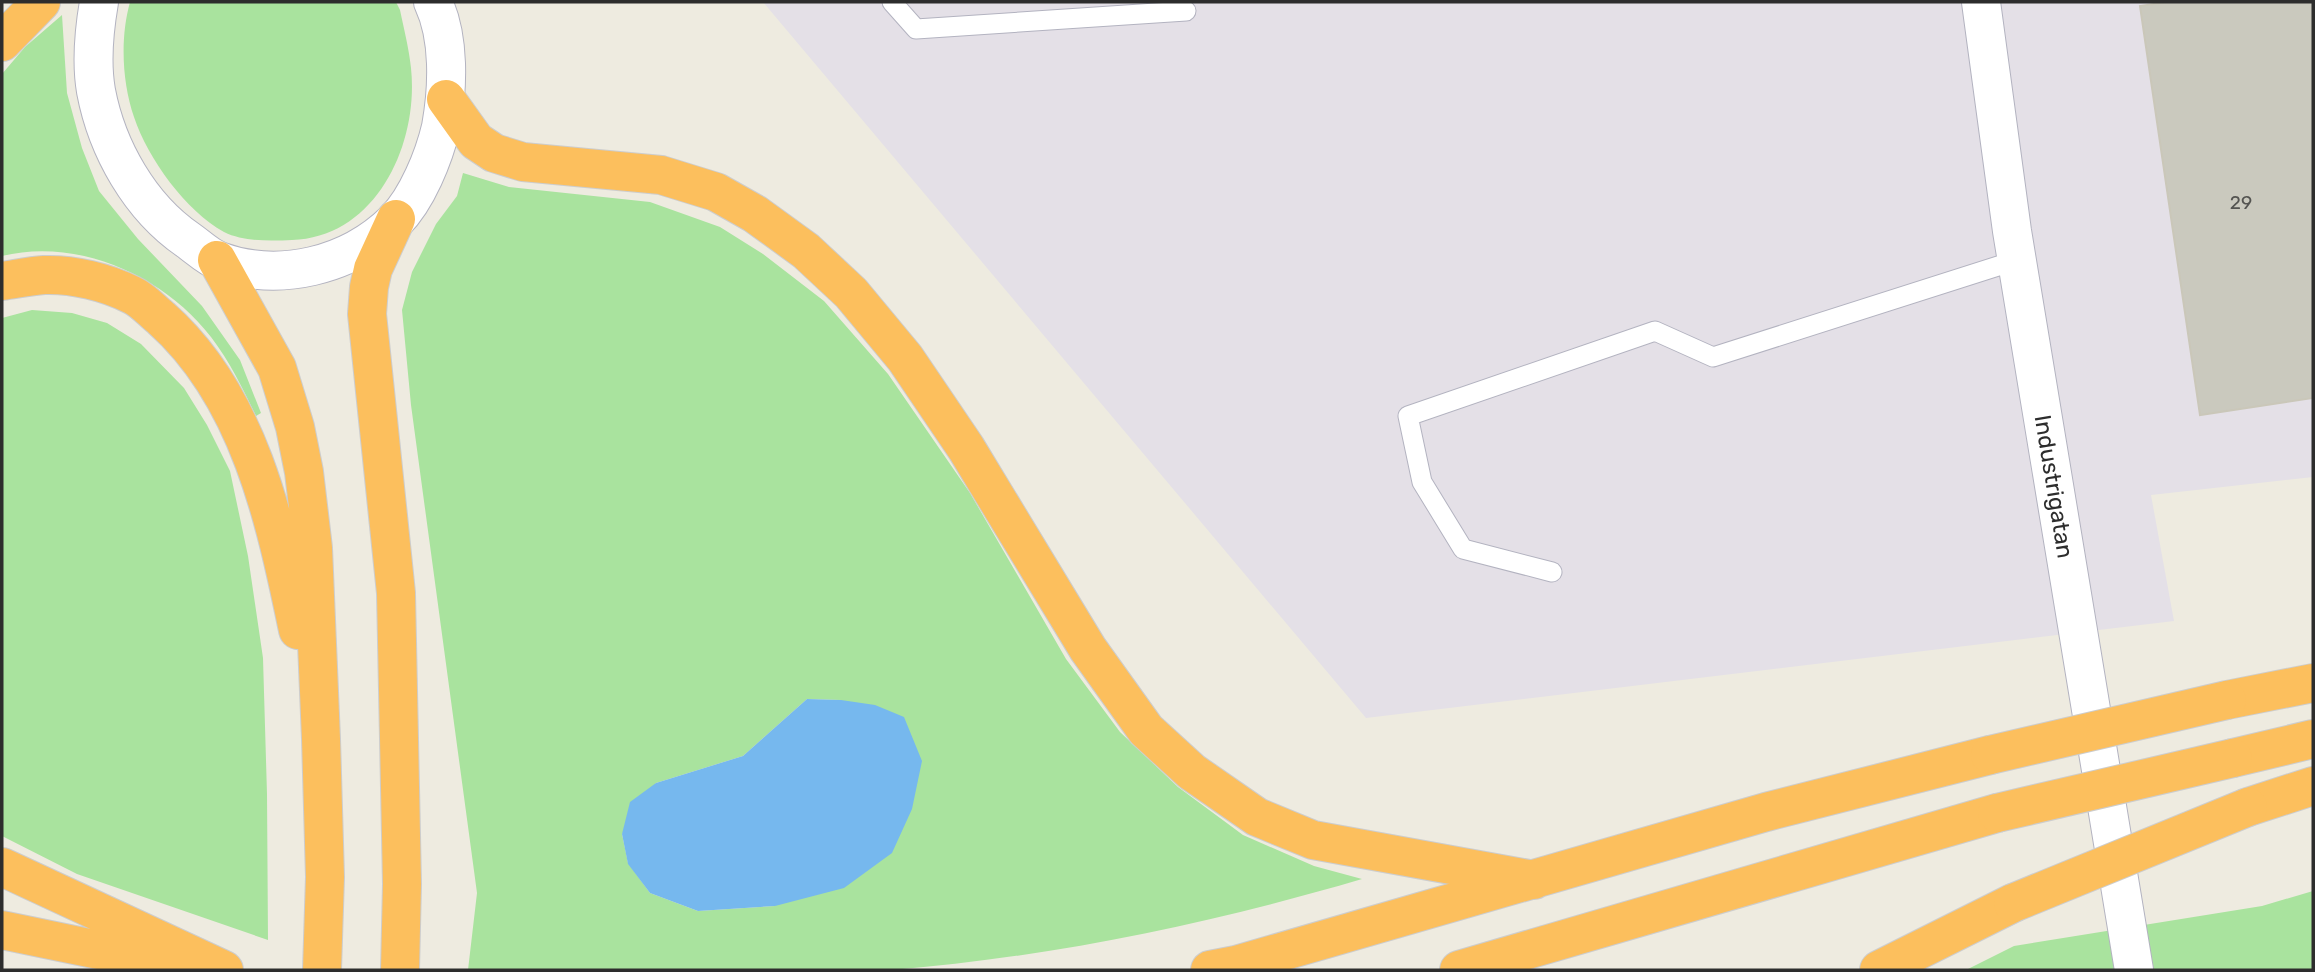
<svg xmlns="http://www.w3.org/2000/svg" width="2315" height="972" font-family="Rubik,sans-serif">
	<rect width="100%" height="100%" fill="#eeebe0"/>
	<path fill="#e4e0e7" d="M763 2H2313V477L2151 495 2174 621 1366 718Z"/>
	<path fill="#a9e39e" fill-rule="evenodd" d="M130 2H396L400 10C404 29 409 49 411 68 419 143 377 237 292 240 271 241 244 242 224 232 186 211 148 159 134 117 122 82 120 38 130 2Z
		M62 15 67 93 82 148 99 191 138 239 202 306 240 360 261 413 256 416C243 389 230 362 211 337 164 276 78 237 2 256V74L25 47Z
		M463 173 509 187 650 202 720 227 763 254 824 301 888 374 970 493 1066 659 1120 732 1178 787 1243 835 1314 866 1362 879C1209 924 1051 957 892 970H468L477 893 411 405 402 310 412 272 436 224 457 196ZM807 699 841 700 775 906 698 911 650 893 628 863 622 834 656 783 743 756Z
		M32 310 72 313 107 323 141 344 184 388 207 425 230 471 248 556 263 658 267 794 268 940 77 874 2 836V318Z
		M2313 891V970H1966L2014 946 2262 906Z"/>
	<path fill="#76b8ee" d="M807 699 841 700 875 705 904 717 922 761 912 809 892 853 844 888 775 906 698 911 650 893 628 864 622 834 630 802 656 783 743 756Z"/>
	<path fill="#cac9be" stroke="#cac7b9" stroke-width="2" d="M2166 2H2313V398L2200 415 2140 6Z"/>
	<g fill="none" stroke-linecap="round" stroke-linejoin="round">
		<g stroke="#b3b3c0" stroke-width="21">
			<path id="lane" d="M892 2 916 29 1186 11
				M1552 572 1463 549 1422 482 1408 416 1655 331 1713 357 2017 260"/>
		</g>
		<g stroke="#b3b3c0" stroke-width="40">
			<g id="secondary">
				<path d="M99 2C94 31 91 62 96 91 107 149 140 207 188 240 198 247 208 257 219 261 279 283 349 266 395 221 417 199 434 157 441 127 448 88 450 38 433 2"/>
				<path id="s1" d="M1981 2 2012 231 2134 970"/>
			</g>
		</g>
		<g stroke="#cdcdcd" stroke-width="40">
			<path id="highway" d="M2 42 41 2
				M446 99 476 141 494 153 523 162 661 175 716 192 755 214 806 251 851 293 905 358 966 448 1088 649 1146 730 1192 772 1257 817 1313 840 1534 880
				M396 219 373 269 369 287 367 314 396 593 402 884 400 970
				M217 260 277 368 295 427 304 472 313 548 321 739 325 877 322 970
				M2 281C16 279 30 276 44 275 73 274 106 282 132 295 143 300 152 311 161 318 249 396 275 519 298 630
				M2227 700 2313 683
				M2233 758 2313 739
				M2248 807 2313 786
				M2 867 224 970
				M2 930 181 967
				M1210 970 1236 965 1766 812 1990 755
				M1459 970 1997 813
				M1879 970 2013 903"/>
		</g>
		<use href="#lane" stroke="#fff" stroke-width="19"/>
		<use href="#secondary" stroke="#fff" stroke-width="38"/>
		<use href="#highway" stroke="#fcbf5d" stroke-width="38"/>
		<g stroke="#cdcdcd" stroke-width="40" stroke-linecap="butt">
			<path id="highway-bridge" d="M1990 755 2227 700
				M1997 813 2233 758
				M2013 903 2248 807"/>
		</g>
		<use href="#highway-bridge" stroke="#fcbf5d" stroke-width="38"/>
	</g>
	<g text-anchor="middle" stroke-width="7" stroke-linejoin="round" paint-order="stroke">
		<g font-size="19" fill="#545451">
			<text x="2241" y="209">29</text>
		</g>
		<g font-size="23" fill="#2d2d2d" stroke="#fff">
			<text dy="8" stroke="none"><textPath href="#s1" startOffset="490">Industrigatan</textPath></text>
		</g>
	</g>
	<rect width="2315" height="972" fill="none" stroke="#2d2d2d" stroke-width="7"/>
</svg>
